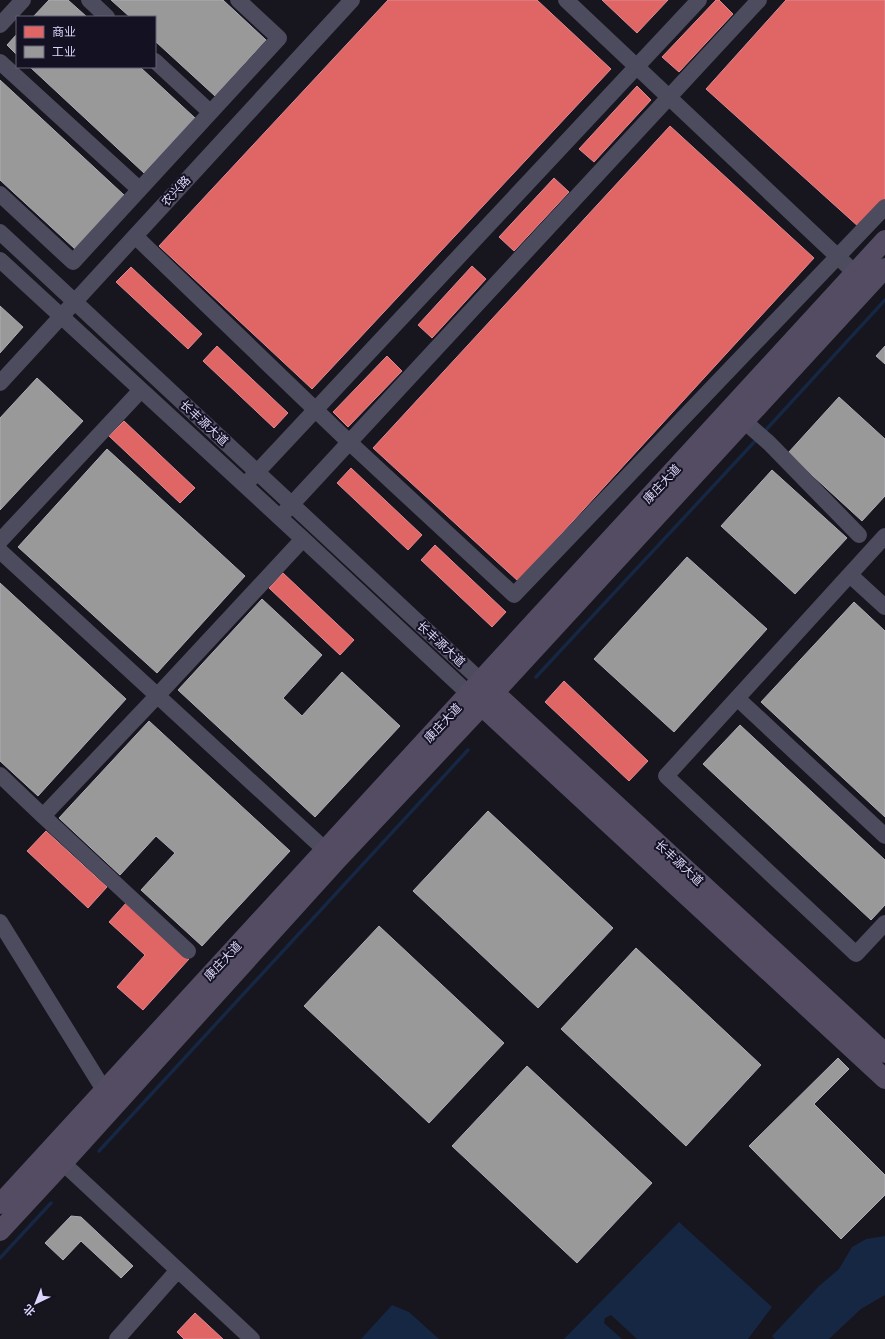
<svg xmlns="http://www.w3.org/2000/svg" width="885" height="1339" font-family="'Titillium Web','Noto Sans SC',sans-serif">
	<rect width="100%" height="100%" fill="#17151e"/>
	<path fill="#162743" d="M679 1222 772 1307 748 1339H637L611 1315 605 1318 604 1323 622 1339H564Z
		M885 1236V1295L861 1309 829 1339H775L772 1336 819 1286 839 1269 852 1247 866 1239Z
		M392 1305 409 1312 439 1339H361Z"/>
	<path fill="#e06666" stroke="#df8892" d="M388 0H537L611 69 312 389 159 246Z
		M602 0H668L637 33Z
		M716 0H719L733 14 679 72 662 57Z
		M786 0H885V201L860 228 706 89Z
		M637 86 651 100 594 162 579 149Z
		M670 126 814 258 518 581 373 448Z
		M554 178 569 192 514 251 499 237Z
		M472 266 486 279 432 338 418 325Z
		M131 267 202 334 188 349 116 282Z
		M217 346 288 413 274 428 203 361Z
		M387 356 402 371 348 427 333 412Z
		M124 421 195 488 180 503 109 436Z
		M351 468 422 535 408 550 337 483Z
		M435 545 506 612 492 627 421 560Z
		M283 573 354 640 340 655 269 588Z
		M564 681 648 761 629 781 545 702Z
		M46 831 107 887 88 908 27 851Z
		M127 902 189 959 143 1010 117 987 145 955 109 922Z
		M195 1313 223 1339H184L177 1332Z"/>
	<path fill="#999" stroke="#adacb6" d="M49 0H68L87 17H33Z
		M111 0H223L266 40 215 96 155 41V17H130Z
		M17 34V55L7 45Z
		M30 67H140L195 118 144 173Z
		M0 80 124 195 75 249 0 180Z
		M0 306 23 327 0 353Z
		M885 346V364L876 356Z
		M37 378 83 421 0 510V418Z
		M839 397 885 439V496L862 521 788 453Z
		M107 449 245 576 157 673 18 547Z
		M772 470 847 538 795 594 721 526Z
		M687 557 767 629 674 732 594 659Z
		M0 583 126 699 38 796 0 761Z
		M262 599 322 655 283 698 302 716 342 672 400 726 315 817 178 690Z
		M854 602 885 631V817L761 702Z
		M149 721 290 851 202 946 141 890 175 853 156 836 120 875 59 818Z
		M740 725 885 860V905L871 920 703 764Z
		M488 811 613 928 538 1008 413 891Z
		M379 926 504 1043 429 1123 304 1006Z
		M636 948 761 1065 686 1146 561 1029Z
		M838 1058 849 1069 814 1104 885 1175V1195L841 1239 749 1146Z
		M527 1066 652 1183 577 1263 452 1146Z
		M71 1216 81 1217 133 1266 121 1278 81 1241 63 1260 45 1243Z"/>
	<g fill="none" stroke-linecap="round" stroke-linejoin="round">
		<path stroke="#162743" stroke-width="3.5" d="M763 433 885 300
			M536 677 757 439
			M99 1151 468 750
			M0 1258 51 1203"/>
		<path stroke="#4d4b5e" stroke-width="16" d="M89 0 107 17
			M566 0 855 273
			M0 25 23 0
			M155 61 210 112
			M0 62 139 189
			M0 194 73 262 279 38 238 0
			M0 232 481 681
			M135 236 349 442 514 595 885 207
			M0 260 303 539 469 694
			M0 383 352 0
			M744 421 769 443 859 535
			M245 485 699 0
			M280 517 759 0
			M885 536 666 776 856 954 885 923
			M0 541 141 390
			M0 551 334 858
			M850 575 885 607
			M737 698 885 836
			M0 775 43 816 157 696 303 539
			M43 816 188 951
			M0 922 104 1090
			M63 1163 252 1339
			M117 1339 178 1270"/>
		<path stroke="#544c62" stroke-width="20" d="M485 684 885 1053
			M472 697 885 1079
			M0 1204 885 240
			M0 1231 63 1163 336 861 494 693 885 268"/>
	</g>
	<g text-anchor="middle" stroke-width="4" stroke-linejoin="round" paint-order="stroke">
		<g font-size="12" fill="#dcd7fa" stroke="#141122">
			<text transform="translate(176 191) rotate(-47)" y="4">农兴路</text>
			<text transform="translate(204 423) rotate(43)" y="4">长丰源大道</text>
			<text transform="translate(662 484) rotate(-47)" y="4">康庄大道</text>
			<text transform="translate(441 644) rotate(43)" y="4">长丰源大道</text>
			<text transform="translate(443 723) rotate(-47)" y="4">康庄大道</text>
			<text transform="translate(679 863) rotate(43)" y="4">长丰源大道</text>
			<text transform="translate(223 961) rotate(-47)" y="4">康庄大道</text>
		</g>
	</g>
	<rect x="16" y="16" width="140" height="52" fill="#141122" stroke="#646078"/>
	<rect x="24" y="26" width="20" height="12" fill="#e06666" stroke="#646078"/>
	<text x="52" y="36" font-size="12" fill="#dcd7fa">商业</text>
	<rect x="24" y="46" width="20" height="12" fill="#999999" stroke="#646078"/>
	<text x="52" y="56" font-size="12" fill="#dcd7fa">工业</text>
	<g transform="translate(36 1303) rotate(223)" stroke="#141122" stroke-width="3" paint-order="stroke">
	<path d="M0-3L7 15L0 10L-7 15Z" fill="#dcd7fa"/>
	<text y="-6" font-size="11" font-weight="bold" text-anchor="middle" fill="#dcd7fa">北</text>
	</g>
</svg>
